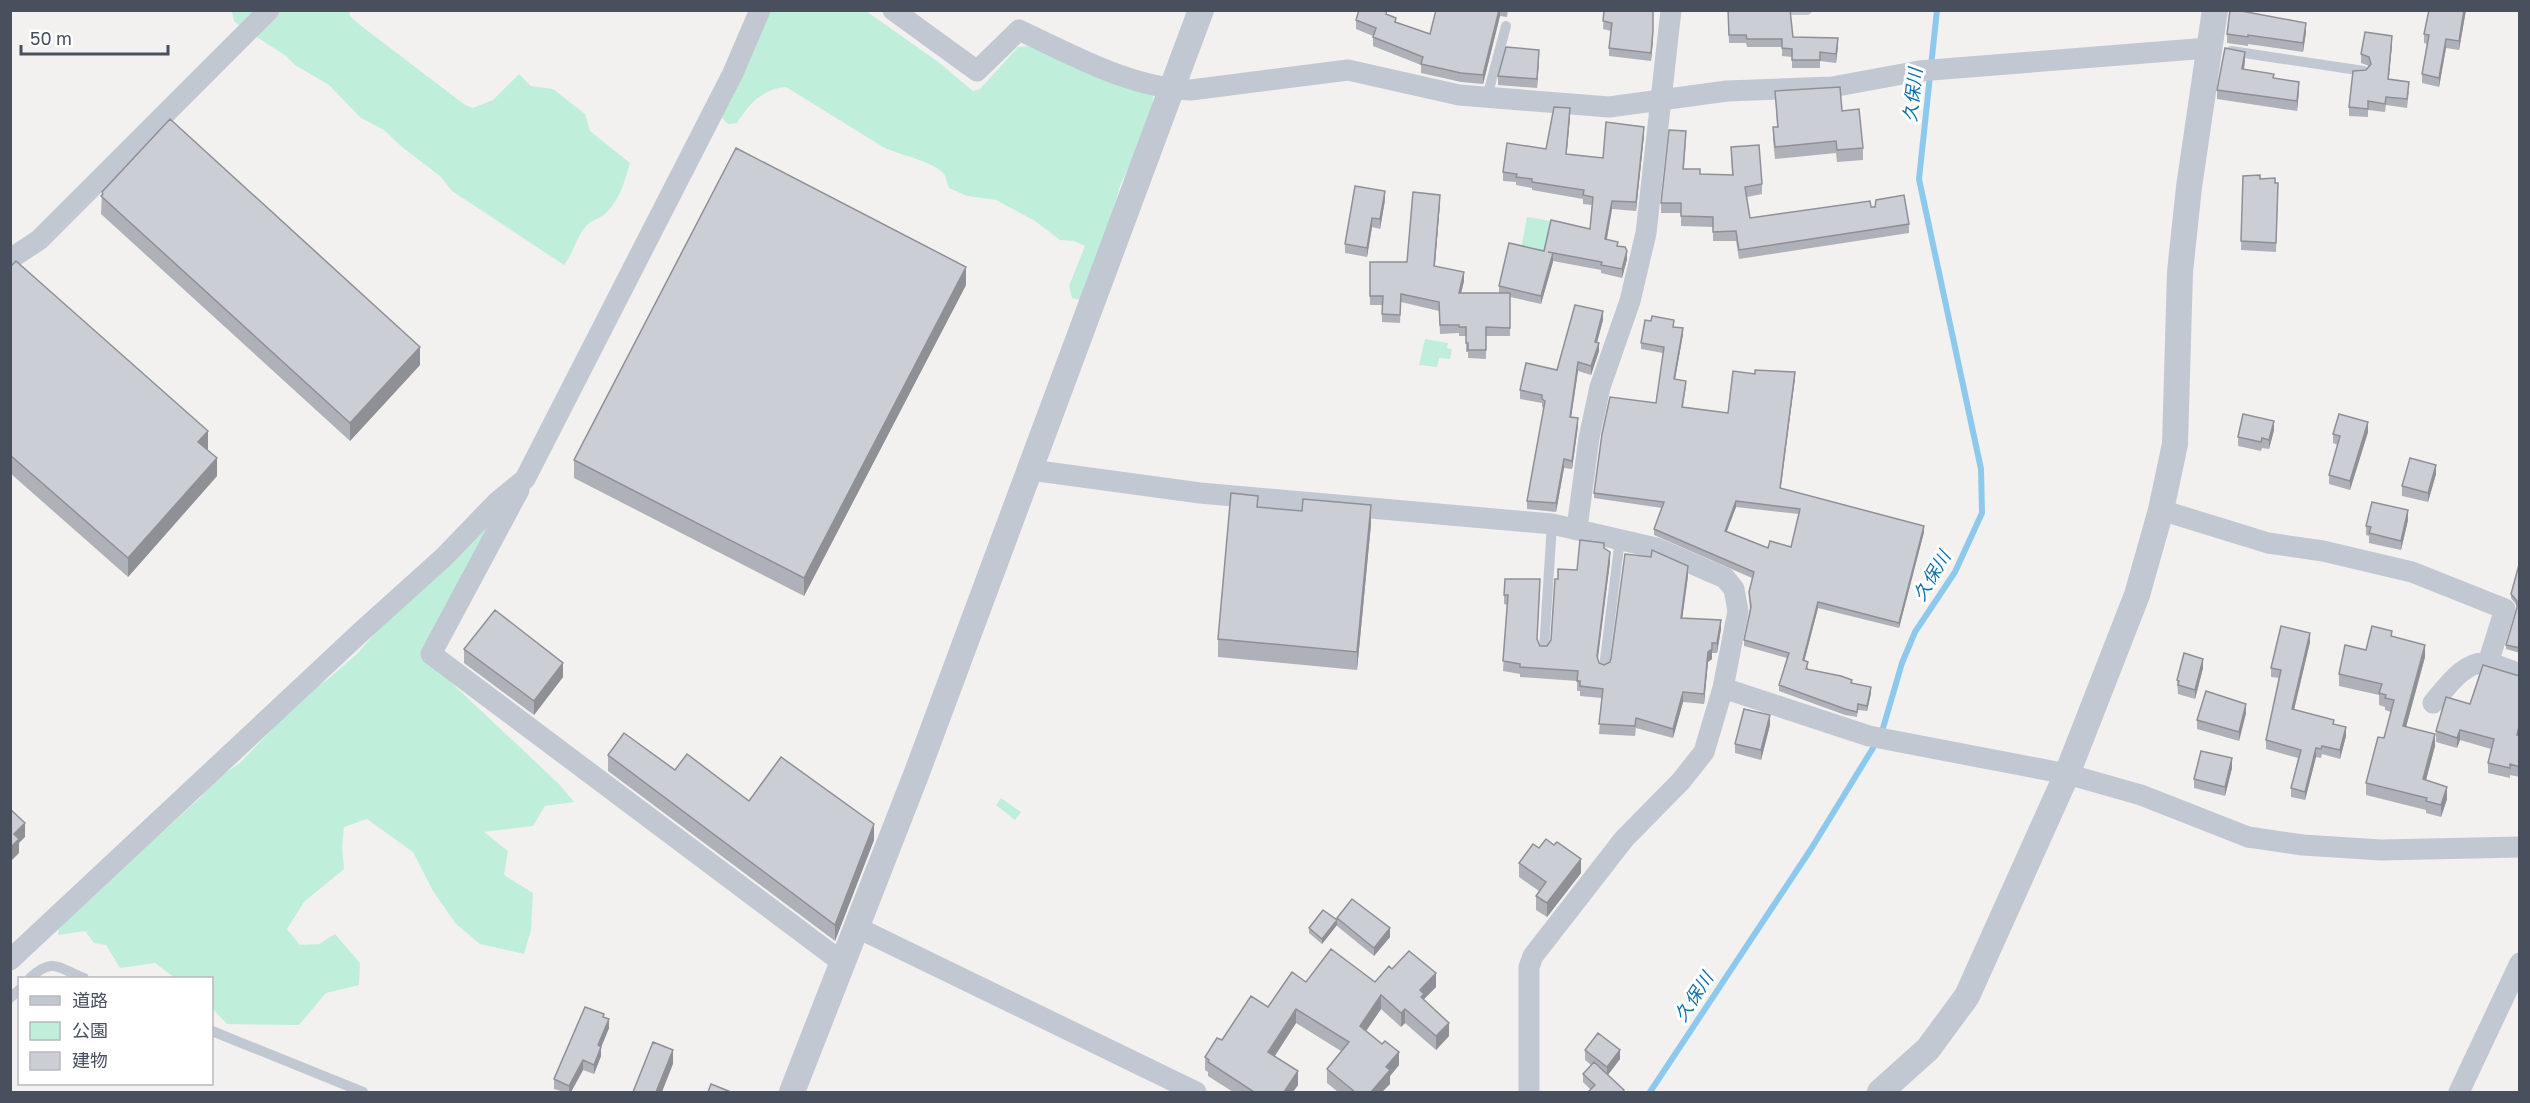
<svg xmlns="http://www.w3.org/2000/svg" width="2530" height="1103" font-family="'Golos Text','Noto Sans JP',sans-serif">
	<rect width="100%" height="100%" fill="#f3f0f0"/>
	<path fill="#bfefda" d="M234 10 349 11 350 16 360 25 465 105 473 108 493 100 519 74 531 86 553 89 585 114 590 131 630 163C625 180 620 200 606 213 601 218 592 220 587 225 576 237 574 253 564 265L452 191 440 176 402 147 384 130 361 118 329 85 295 65 286 56 240 26 234 21 232 12Z
		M769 11H866L937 61 973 91 980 89 1018 47 1030 46 1154 94 1149 120 1138 150 1121 183 1101 250 1080 300 1072 298 1069 286 1085 246 1074 241 1060 240 1035 221 996 200 967 196 949 188C947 184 946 177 944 174 933 161 899 155 883 147L786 87C762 89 749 104 737 123L728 124 722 118 724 106Z
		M1527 217 1551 221 1548 257 1521 249Z
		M1425 339 1448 343 1447 348 1452 349 1450 359 1439 358 1437 367 1419 365Z
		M499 522 423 651 440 672 559 784 574 802 545 806 533 826 484 832 508 851 504 875 533 893 531 930 524 954 480 944 456 924 433 891 413 852 367 819 344 827 342 847 344 869 304 902 287 929 300 945 319 944 335 934 360 963 359 985 326 993 299 1025 227 1024 212 1008V978H175L155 963 120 968 106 945 94 943 85 931 58 935 59 926 201 797 213 781 240 763 304 696 328 679 357 654 402 602 489 523Z
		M1001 798 1021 812 1015 820 996 805Z"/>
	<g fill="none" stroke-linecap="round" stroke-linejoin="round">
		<path stroke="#8dc9ec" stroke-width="6" d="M1650 1092 1811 849 1873 748 1883 728 1902 663 1915 632 1955 572 1982 513 1981 469 1919 179 1937 10"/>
		<path stroke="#c1c8d2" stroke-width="10" d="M1776 10H1807
			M2231 51 2364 71
			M1487 97 1506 26
			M1544 649 1552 524
			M1604 667 1620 539
			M30 978C53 957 58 968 84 978
			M10 998 20 989
			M212 1031 363 1092"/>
		<path stroke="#c1c8d2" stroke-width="21" d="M893 10 977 71 1019 30C1073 55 1130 88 1191 90L1348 70 1459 95 1609 107 1727 91 1832 87 1919 71 2208 48
			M10 259 39 240 269 10
			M1031 470 1200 493 1552 524 1656 548 1725 578 1734 589 1738 611 1723 688 1704 752 1681 781 1624 839 1533 956 1529 967V1092
			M519 490 431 654 843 963
			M2161 510 2268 543 2323 551 2412 572 2505 609 2488 663
			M1577 528 1589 438 1600 387 1630 301 1646 233 1671 10
			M1723 688 1869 736 2067 774 2141 795 2248 837 2303 845 2381 850 2520 847
			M2433 703C2446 688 2464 660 2488 663 2498 665 2509 670 2520 674
			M856 927 1196 1092
			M10 960 363 630 444 557 497 502 525 479 733 73 760 10
			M2459 1092 2520 963"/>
		<path stroke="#c1c8d2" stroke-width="26" d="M792 1092 916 775 1201 10
			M1880 1092 1928 1049 1967 996 2067 774 2137 595 2161 510 2175 444 2180 272 2189 187 2215 10"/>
	</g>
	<path fill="#afb1b8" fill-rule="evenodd" d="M1436 10H1508L1507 17 1500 16 1483 84 1461 82 1421 73V65L1373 46V36L1356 29V20L1388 15 1396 22 1430 34Z
		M1604 10 1653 39 1651 61 1609 56V48L1611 31 1603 29Z
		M1728 10 1793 37 1838 46 1836 63 1820 61V68H1792V57L1782 56V47H1747L1746 43H1729Z
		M2429 10H2466L2459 50 2446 48 2439 87 2422 83V74L2427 44 2424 43V34Z
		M2306 32 2303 52 2248 44V46L2227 43V34Z
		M2392 45 2388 80 2409 91 2407 108 2386 105 2385 112 2368 110V117L2349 116V107L2366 70 2369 66 2361 63V54Z
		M1539 59 1537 88 1498 85V76Z
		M2245 61 2244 70 2274 78 2299 91 2297 111 2217 99V90Z
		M1775 91 1842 111 1863 148V160L1837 162 1836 153 1775 159 1773 139V127H1777Z
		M1570 117 1566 154 1603 158 1644 135 1636 211 1612 209 1607 239 1618 246 1627 259 1622 278 1601 273V270L1553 261 1541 304 1510 297V336H1486V359L1468 358V352H1466V336H1459V333L1440 334 1439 311 1401 302 1400 323 1382 322V305H1370V262H1407L1440 203 1435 266 1464 281 1461 293H1499V286L1544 251 1590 229 1592 205 1583 204V199L1532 190V188L1516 185V182L1503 181V172L1546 149Z
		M1686 141 1684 169 1700 174 1732 175 1731 147 1762 184V194L1747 197 1750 218 1871 207 1909 224V233L1739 259 1736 241H1713V227L1681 226V213H1661V203Z
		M2243 176 2260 179 2275 183 2278 193 2276 252 2241 250Z
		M102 192 420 365 350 441 101 214Z
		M1385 200 1380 229 1372 227 1367 257 1345 253V244Z
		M10 267 208 449 207 450 217 476 128 577 10 473Z
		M966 285 804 596 574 478V460Z
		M1603 320 1597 342 1599 351 1591 375 1578 371 1571 417 1578 426 1572 469 1564 468 1556 512 1527 509V501L1544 408 1542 407V403L1520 399V390L1557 370Z
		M1674 327 1683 334 1675 379 1686 386 1683 407 1728 413 1795 378 1780 489 1924 532 1899 628 1818 608 1804 661 1808 668V669L1852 683 1871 693 1867 711 1858 710 1857 717 1845 715 1779 691V685L1787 658 1744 646V640L1750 610 1749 592 1752 578 1654 535V529L1662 508 1594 498V493L1656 403 1663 353 1641 349V343ZM1736 507 1799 514 1791 547 1768 548 1727 531Z
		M2274 430 2269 449 2262 448 2261 451 2238 446V437Z
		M2368 432 2350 490 2329 484V475L2338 445 2333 443V434Z
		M2436 474 2428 502 2402 496V486Z
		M1258 507 1371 524 1357 670 1218 657V639Z
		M2408 520 2401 550 2369 543V536L2366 535V526Z
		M1604 548 1610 562 1597 659 1599 663 1604 665 1610 662 1688 576 1682 618 1721 629 1717 653H1712V659L1708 662 1704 704 1683 702 1673 738 1636 728 1635 736 1599 734 1602 698 1580 696V691H1577V681L1520 677V674L1503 671 1507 605 1504 604V595L1540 588 1537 640 1540 646H1547L1551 640 1558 579 1577 570Z
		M2520 561V653L2506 649V645L2517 608V606L2511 598V594Z
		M2392 636 2425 657 2406 727 2435 746 2426 780 2447 799 2441 817 2426 813V810L2366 795V783L2384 738 2391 712 2385 710V707L2379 705V695L2339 686V674L2366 650Z
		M2310 642 2294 710 2334 724 2346 736 2340 759 2322 754 2321 758 2316 757 2305 800 2291 797V788L2298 758 2266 749V740L2279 678 2271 677V668Z
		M464 649 563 677 534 715 464 663Z
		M2203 668 2195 699 2178 694 2177 680Z
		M2516 675 2520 676V777L2510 775V778L2488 773V763L2491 749 2460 740 2457 748 2436 742V731L2470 704Z
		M2246 713 2239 741 2197 729V720Z
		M1770 725 1761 760 1735 753V744Z
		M608 755 675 770 749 801 874 840 835 941 608 771Z
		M2232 768 2225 796 2194 788V779Z
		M1519 863 1581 873 1547 917 1536 910V896L1539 891 1519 877Z
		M1337 918 1390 937 1374 956 1337 926V925L1322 944 1309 933V928L1337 920Z
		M1392 969 1436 987 1424 999V1000L1449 1036 1436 1050 1405 1023 1401 1027 1381 1009 1366 1031 1399 1065 1390 1076V1084L1382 1092H1338L1327 1083V1069L1341 1051 1296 1023 1275 1056 1298 1085 1293 1092H1233L1208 1076V1072L1205 1070V1057L1222 1040 1306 982H1375Z
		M604 1017 609 1028 601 1047V1056L594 1074 583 1070 571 1092H564L554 1089V1079Z
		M1585 1050 1620 1059 1608 1075 1624 1092 1591 1090 1583 1082V1074L1591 1065 1585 1060Z"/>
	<path fill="#8f9096" d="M1499 10H1500V16L1483 84V75Z
		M2464 10H2466L2459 50V41Z
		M2306 23V32L2303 52V43Z
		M1653 31V39L1651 61V53Z
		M2392 36V45L2388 88V79Z
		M1838 38V46L1836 63V54Z
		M2446 39V48L2439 87V78Z
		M1539 50V59L1537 88V79Z
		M2245 52V61L2242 79V69Z
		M2299 82V91L2297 111V101Z
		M1570 108V117L1566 162V154Z
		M1644 127V135L1636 211V202Z
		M1385 191V200L1380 229V219Z
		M1440 195V203L1434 274V266Z
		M1612 201V209L1605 248V239Z
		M1372 218V227L1367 257V248Z
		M1627 251V259L1622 278V269Z
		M1553 253V262L1541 304V296Z
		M966 267V285L804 596V578Z
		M1464 272V281L1459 302V293Z
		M1603 311V320L1595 350V342Z
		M1683 328V334L1674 385V379Z
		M1599 343V351L1591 375V366Z
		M420 347V365L350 441V423Z
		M1578 362V371L1570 425V417Z
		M1795 372V378L1780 494V488Z
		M1578 418V426L1572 469V461Z
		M2274 421V430L2269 449V440Z
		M2368 422V432L2350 490V481Z
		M208 431V449L198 460V442Z
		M217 458V476L128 577V558Z
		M1564 459V468L1556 512V503Z
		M2436 465V474L2428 502V493Z
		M1736 501V507L1725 536V531Z
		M1371 505V524L1357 670V652Z
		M2408 510V520L2401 550V541Z
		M1924 526V532L1899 628V623Z
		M1610 552V562L1597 666V656Z
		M1688 566V576L1681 628V618Z
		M1818 602V608L1803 666V660Z
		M1721 620V629L1717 653V643Z
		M2310 633V642L2292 718V709Z
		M2425 645V657L2403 738V726Z
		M1712 649V659L1708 662 1704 704V694L1708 652Z
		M2203 659V668L2195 699V690Z
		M563 663V677L534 715V701Z
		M1871 687V693L1867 711V706Z
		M1683 692V702L1673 738V729Z
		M2246 704V713L2239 741V732Z
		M1770 715V725L1761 760V750Z
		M2346 727V736L2340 759V750Z
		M2460 730V740L2457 748V738Z
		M2435 734V746L2423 791V779Z
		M2316 748V757L2305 800V792Z
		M2232 758V768L2225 796V787Z
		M2447 787V799L2441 817V805Z
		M25 823V837L19 843V853L10 862V848L14 834Z
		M874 824V840L835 941V925Z
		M1581 859V873L1547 917V903Z
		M1337 920V925L1322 944V939Z
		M1390 928V937L1374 956V948Z
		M1436 973V987L1424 999V1007L1421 1011 1420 990Z
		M1381 995V1009L1360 1040V1026Z
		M1296 1009V1023L1268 1066V1052Z
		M1405 1009V1023L1401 1027V1013Z
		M609 1019V1028L598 1055V1045Z
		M1449 1023V1036L1436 1050V1036Z
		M601 1047V1056L594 1074V1065Z
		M673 1050V1064L662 1092H656Z
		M1620 1050V1059L1607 1076V1067Z
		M1399 1052V1065L1390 1076V1084L1382 1092H1371L1386 1067Z
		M583 1060V1070L571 1092H569V1086Z
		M1298 1071V1085L1293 1092H1284Z"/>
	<path fill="#ccced6" stroke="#8f9096" stroke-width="1.5" fill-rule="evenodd" d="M1359 10H1387L1386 14 1396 18 1395 22 1430 34 1436 10H1499L1483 75 1461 73 1421 64 1423 57 1373 37 1376 28 1356 20Z
		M1604 10H1653V31L1651 53 1609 48 1612 23 1603 21Z
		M1728 10H1790L1793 37 1838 38 1836 54 1820 52V60H1792V49L1782 48V39H1747L1746 35H1729Z
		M2230 10H2236L2306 23 2303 43 2248 35V37L2227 34Z
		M2429 10H2464L2459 41 2446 39 2439 78 2422 74 2429 35 2424 34Z
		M2365 32 2392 36 2388 79 2409 82 2407 99 2386 97 2385 104 2368 101V109L2349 107 2353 71 2366 70 2371 64 2369 57 2361 54Z
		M1506 47 1539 50 1537 79 1498 76Z
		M2225 48 2245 52 2242 69 2274 74 2273 78 2299 82 2297 101 2217 90Z
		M1840 87 1842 111 1859 109 1863 148 1837 150 1836 141 1775 147 1773 127H1778L1775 91Z
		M1554 107 1570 108 1566 154 1603 158 1606 122 1644 127 1636 202 1612 201 1605 239 1618 242 1617 246 1625 247 1627 251 1622 269 1601 265 1602 262 1548 252 1553 253 1541 296 1499 286 1509 243 1544 251 1551 220 1590 229 1593 197 1583 195 1584 190 1532 182V179L1516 177 1517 174 1503 172 1507 143 1546 149Z
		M170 119 420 347 350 423 101 196 103 194 102 192Z
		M1669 130 1686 131 1683 169H1700V174L1733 175 1731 147 1759 145 1762 184 1745 187 1750 218 1870 201 1871 207H1875L1876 200 1904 195 1909 224 1739 250 1736 231 1713 232V217L1681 216V203H1661Z
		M736 148 966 267 804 578 574 460Z
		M2260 175V179L2275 178V183H2278L2276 243 2241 241 2243 176Z
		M1355 186 1385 191 1380 219 1372 218 1367 248 1345 244Z
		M1413 192 1440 195 1434 266 1464 272 1459 293H1510V328L1486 327V350H1468V343H1466V327H1459V325H1440L1439 302 1401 294 1400 315 1382 314 1383 296H1370V262H1407Z
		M16 261 208 431 198 442 217 458 128 558 10 455V267Z
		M1575 305 1603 311 1595 342 1599 343 1591 366 1578 362 1570 417 1578 418 1572 461 1564 459 1556 503 1527 501 1545 401 1542 399V395L1520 390 1526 363 1557 370Z
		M1652 316 1674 320 1673 327 1683 328 1674 379 1686 381 1682 407 1728 413 1733 371 1755 374V370L1795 372 1780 488 1924 526 1899 623 1818 602 1803 660 1808 662 1806 669 1841 676 1852 680 1851 683 1871 687 1867 706 1858 704 1857 712 1845 709 1779 685 1789 653 1744 640 1751 607 1749 592 1754 572 1654 529 1664 502 1594 493 1602 434 1610 397 1656 403 1664 347 1641 343 1645 320 1651 321ZM1736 501 1800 509 1791 547 1770 541 1768 548 1725 531Z
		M2243 414 2274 421 2269 440 2262 438 2261 442 2238 437Z
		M2339 414 2368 422 2350 481 2329 475 2340 436 2333 434Z
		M2410 458 2436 465 2428 493 2402 486Z
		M1231 493 1258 496 1257 507 1302 511 1303 499 1371 505 1357 652 1218 639Z
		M2372 502 2408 510 2401 541 2369 533 2371 527 2366 526Z
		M1580 540 1604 543V548L1610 552 1597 656 1599 663 1604 665 1610 662 1611 658 1625 554 1651 557 1652 550 1688 566 1681 618 1721 620 1717 643H1712V649L1708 652 1704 694 1683 692 1673 729 1636 718 1635 726 1599 724 1603 689 1580 686V681H1577L1578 671 1520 667V664L1503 661 1508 595H1504L1505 579H1540L1537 639 1540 646H1547L1551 640 1555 579H1558V569L1577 570Z
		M2520 561V648L2506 645 2517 608V601L2511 594Z
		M495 610 563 663 534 701 464 649Z
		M2281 626 2310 633 2292 709 2334 720 2333 724 2346 727 2340 750 2322 746 2321 749 2316 748 2305 792 2291 788 2301 750 2266 740 2281 670 2271 668Z
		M2372 626 2392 631 2391 636 2425 645 2403 726 2435 734 2423 779 2447 787 2441 805 2426 801 2427 798 2366 783 2378 737 2384 738 2394 700 2385 698 2386 695 2379 693 2382 684 2339 674 2345 645 2366 650Z
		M2184 653 2203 659 2195 690 2178 685 2179 681 2177 680Z
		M2483 665 2516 675 2520 676V722L2517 735 2520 736V767L2510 764V768L2488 763 2494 739 2460 730 2457 738 2436 731 2446 697 2470 704Z
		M2206 691 2246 704 2239 732 2197 720Z
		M1744 709 1770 715 1761 750 1735 744Z
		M624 733 675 770 687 754 749 801 781 757 874 824 835 925 608 755Z
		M2201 751 2232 758 2225 787 2194 779Z
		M10 809 25 823 14 834 19 839 10 848Z
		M1546 839 1554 845 1557 842 1581 859 1547 903 1536 896 1546 882 1519 863 1533 844 1539 848Z
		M1352 899 1390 928 1374 948 1337 918Z
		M1323 910 1337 920 1322 939 1309 928Z
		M1331 949 1375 982 1389 966 1392 969 1409 951 1436 973 1420 990 1424 994 1421 997 1449 1023 1436 1036 1405 1009 1401 1013 1381 995 1360 1026 1382 1044 1385 1041 1399 1052 1386 1067 1390 1070 1371 1092H1355L1327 1069 1349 1042 1296 1009 1268 1052 1298 1071 1284 1092H1254L1208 1062 1209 1060 1205 1057 1217 1038 1222 1040 1251 996 1268 1007 1292 972 1306 982Z
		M585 1007 604 1014 603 1017 609 1019 598 1045 601 1047 594 1065 583 1060 569 1086 554 1079Z
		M1598 1033 1620 1050 1607 1067 1585 1050Z
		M653 1042 673 1050 656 1092H633Z
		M1594 1062 1624 1090 1622 1092H1588L1595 1085 1583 1074Z
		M711 1084 731 1092H708Z"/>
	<g text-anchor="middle" stroke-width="6" stroke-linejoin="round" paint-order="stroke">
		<g font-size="18" font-style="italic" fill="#0d71ab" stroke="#fff">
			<text transform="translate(1913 95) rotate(-84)" y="6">久保川</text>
			<text transform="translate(1932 576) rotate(-59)" y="6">久保川</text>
			<text transform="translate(1694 997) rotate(-57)" y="6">久保川</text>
		</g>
	</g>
	<rect width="2530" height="1103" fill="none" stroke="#48505e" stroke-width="24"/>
	<rect x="18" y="977" width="195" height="108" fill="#ffffff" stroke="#b6b9bf" stroke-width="1.5"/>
	<rect x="30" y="996" width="30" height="9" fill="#c1c8d2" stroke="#b6b9bf" stroke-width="1.5"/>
	<text x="72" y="1007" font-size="18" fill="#48505e">道路</text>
	<rect x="30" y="1022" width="30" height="18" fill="#bfefda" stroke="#b6b9bf" stroke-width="1.5"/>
	<text x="72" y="1037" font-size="18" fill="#48505e">公園</text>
	<rect x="30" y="1052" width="30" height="18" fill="#ccced6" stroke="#b6b9bf" stroke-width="1.5"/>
	<text x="72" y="1067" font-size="18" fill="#48505e">建物</text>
	<path d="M21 45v9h147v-9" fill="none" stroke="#48505e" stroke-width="3"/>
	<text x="30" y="45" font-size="18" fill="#48505e" stroke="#ffffff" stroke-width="4.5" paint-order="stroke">50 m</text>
</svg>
